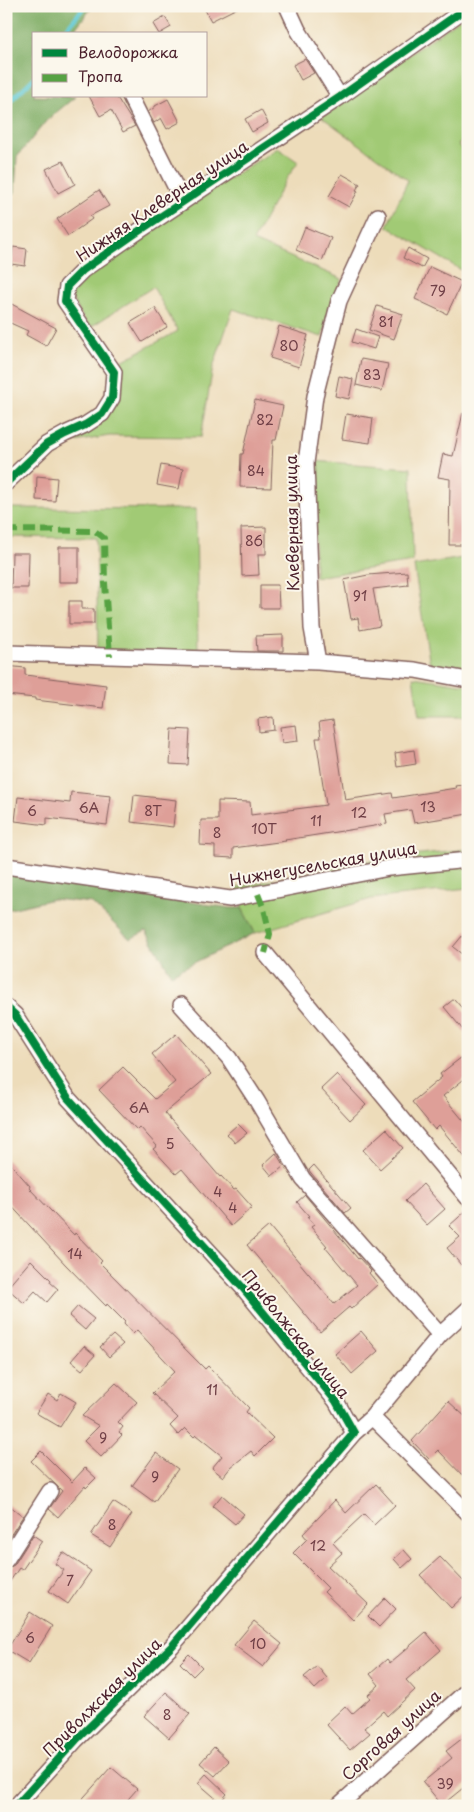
<svg xmlns="http://www.w3.org/2000/svg" width="474" height="1812" font-family="'Playpen Sans',sans-serif">
	<rect width="100%" height="100%" fill="#fbf7ec"/>
	<filter id="ink" filterUnits="userSpaceOnUse"><feTurbulence type="fractalNoise" baseFrequency=".02" numOctaves="2"/><feDisplacementMap in="SourceGraphic" scale="10" xChannelSelector="R" yChannelSelector="G"/><feConvolveMatrix kernelMatrix="1 2 1 2 8 2 1 2 1" color-interpolation-filters="sRGB"/></filter>
	<filter id="wash" filterUnits="userSpaceOnUse"><feTurbulence type="fractalNoise" baseFrequency=".0096" numOctaves="4" result="noise"/><feDisplacementMap in="SourceGraphic" scale="20" xChannelSelector="R" yChannelSelector="G"/><feGaussianBlur stdDeviation="1.12" result="paint"/><feColorMatrix in="noise" values="0 0 0 0 0 0 0 0 0 0 0 0 0 0 0 0 0 1.4 0 .05"/><feComposite in="paint" operator="in"/></filter>
	<g filter="url(#wash)">
		<rect width="100%" height="100%" fill="#eddcba"/>
		<path fill="#a1ca75" stroke="#767450" d="M468 13V135L458 145 468 154V274L387 226 408 180 322 117Z
			M278 148 298 162 285 181 253 241 342 279 334 297 322 337 233 309 213 367 201 437 109 436 52 446 106 418 114 365 178 331 153 287 89 328 71 297 73 288 87 273 187 205Z
			M313 461 411 468 413 562 315 577Z
			M6 508 196 509 198 653 98 650 96 538 6 537Z
			M468 557V672L430 665 414 566Z
			M413 677 468 685V716H419Z
			M468 849V888L371 899 255 933 242 908 237 887 382 858Z"/>
		<path fill="#80ae66" stroke="#656648" d="M6 6H93L74 30V34H34V96L75 97 47 120 17 157 15 192 6 206Z
			M6 874 230 908H242L255 933 171 974 146 931 130 939 92 903 53 899 6 910Z"/>
		<g fill="none" stroke-linecap="round" stroke-linejoin="round">
			<path stroke="#5cc8d4" stroke-width="4.5" d="M62 34 85 6
				M6 105 34 78"/>
		</g>
		<g id="blocks">
			<path fill="#de9f98" d="M203 6H241L211 21Z
				M165 17 171 27 159 34 153 24Z
				M305 59 314 73 301 80 293 65Z
				M89 96H116L135 126 123 132 111 110 100 116Z
				M168 99 180 122 167 129 161 118 154 123 148 112 155 107V106Z
				M261 110 268 123 252 132 245 119Z
				M63 161 75 184 58 193 46 169Z
				M342 174 360 184 356 190 358 191 349 207 329 196Z
				M99 190 109 206 90 216 92 219 68 236 57 219Z
				M305 227 331 238 322 261 296 250Z
				M13 247 27 249 25 266 11 264Z
				M408 248 427 259 422 268 403 258Z
				M430 267 462 282 447 314 415 299Z
				M6 301 56 328 46 346 26 335 28 331 6 321Z
				M377 306 403 314 394 339 369 330Z
				M155 308 167 327 142 342 130 323Z
				M279 326 308 335 299 367 270 358Z
				M356 329 378 337 374 349 352 342Z
				M361 359 388 364 382 391 356 385Z
				M339 376 353 379 349 399 335 396Z
				M255 400 283 406 276 440H273L271 488 240 487 241 454H243Z
				M463 413H468V545H449L450 479 438 477 443 454 453 456Z
				M346 414 373 418 370 443 342 439Z
				M161 465 183 469 179 489 157 485Z
				M37 476 57 478 55 501 36 500Z
				M266 527V554H258L259 575 242 576 241 528Z
				M59 547H79V582H59Z
				M12 553H29L28 588H11Z
				M407 572 408 585 373 589 380 626 360 630 358 618 351 619 344 580 368 575Z
				M260 585H278L279 608H260Z
				M69 601H82V609H94V624H69Z
				M283 635V651H257L256 636Z
				M6 666 25 668V675L106 685 103 708 35 700V698L6 695Z
				M273 717 274 730 259 732 258 719Z
				M333 720 345 800 392 793 393 798 456 788 455 786 468 784V814L414 823 411 810 385 814 387 824 285 840 286 841 233 848V858L215 857V846L200 845 201 820H218V801L250 802 251 815 326 805 316 738H321L319 722Z
				M296 725 298 741 282 743 280 727Z
				M172 729 190 730 188 765 170 764Z
				M414 750 416 764 397 767 395 753Z
				M71 792 111 796 107 825 47 818V825L15 821 18 797 70 803Z
				M134 795 176 800 173 827 131 822Z
				M468 929V959L453 947Z
				M454 999 468 1015V1036L444 1007Z
				M176 1034 211 1074 165 1113 220 1177 221 1176 234 1190 236 1189 252 1207 231 1226 182 1169 176 1174 153 1149 157 1146 140 1127 137 1130 99 1090 123 1067 155 1099 175 1082 152 1054Z
				M462 1057 468 1064V1076L443 1096 468 1126V1161L439 1126 435 1130 412 1102 442 1077 440 1074Z
				M337 1074 366 1105 350 1120 321 1089Z
				M238 1124 247 1133 235 1143 227 1134Z
				M386 1129 403 1148 380 1169 363 1150Z
				M276 1153 284 1166 272 1176 263 1165Z
				M6 1159 30 1186 29 1188 74 1235 75 1233 102 1261 100 1263 205 1369 208 1366 249 1408 246 1412 273 1438 255 1456 251 1451 231 1467 223 1477 212 1468 222 1456 196 1435 194 1437 185 1428 178 1435 170 1426 178 1418 152 1393 175 1371 137 1330 133 1334 124 1324 125 1322 107 1304 106 1306 65 1264 6 1200Z
				M314 1165 351 1208 345 1213 311 1173 309 1170Z
				M423 1184 445 1209 427 1225 405 1201Z
				M305 1195 358 1259 359 1258 371 1271 369 1273 378 1284 351 1309 349 1307 320 1332 247 1245 269 1226 334 1304 357 1285 325 1247 327 1246 311 1227 314 1225 307 1217 309 1216 297 1202Z
				M468 1209V1259L461 1265 447 1248 460 1237 449 1226Z
				M31 1260 51 1280 50 1282 58 1289 47 1302 35 1291 24 1303 7 1288Z
				M78 1306 94 1319 85 1330 69 1316Z
				M361 1331 378 1351 352 1374 335 1354Z
				M113 1335 123 1344 109 1357 100 1347Z
				M84 1346 95 1355 82 1370 71 1361Z
				M116 1383 137 1402 118 1422 123 1427 119 1432 122 1435 101 1457 84 1441 99 1426 82 1416Z
				M61 1393 76 1402 60 1427 36 1413 48 1394 57 1400Z
				M448 1401 468 1419V1481L438 1450 429 1459 412 1441Z
				M41 1451 72 1482 85 1468 96 1478 86 1488 85 1486 58 1517 49 1509 62 1491 31 1461Z
				M156 1453 178 1469 154 1502 132 1486Z
				M376 1484 395 1505 374 1525 364 1514 333 1543 342 1553 328 1566 368 1604 353 1620 324 1592 328 1588 293 1553 307 1539 303 1534 335 1500 346 1513Z
				M222 1495 244 1514 235 1524 213 1506Z
				M113 1502 132 1514 110 1547 91 1535Z
				M6 1503 23 1516 6 1542Z
				M33 1535 42 1541 22 1570 19 1568 6 1587V1569L14 1565Z
				M404 1550 412 1559 402 1568 394 1559Z
				M63 1552 91 1571 68 1604 49 1591 64 1570 55 1564Z
				M440 1557 468 1586V1592L451 1608 420 1575Z
				M385 1598 396 1609 379 1627 368 1616Z
				M30 1612 52 1626 29 1663 7 1650Z
				M254 1621 282 1644 263 1667 234 1645Z
				M426 1632 441 1650 406 1680 415 1690 387 1716 383 1711 364 1728 370 1733 350 1750 326 1724 345 1706 352 1714 370 1698 368 1695 379 1685 370 1674 387 1659 390 1663Z
				M189 1654 202 1667 193 1676 180 1663Z
				M317 1666 327 1678 315 1689 304 1677Z
				M166 1692 190 1714 169 1738 144 1716Z
				M468 1734V1784L442 1805 423 1782 452 1758 446 1751Z
				M214 1747 229 1761 215 1776 200 1763Z
				M111 1767 137 1789 122 1806H76Z
				M206 1774 227 1794 220 1802 198 1783Z"/>
		</g>
	</g>
	<g filter="url(#ink)">
		<use href="#blocks" fill-opacity="0" stroke="#83615d" stroke-width="1"/>
		<g fill="none" stroke-linecap="round" stroke-linejoin="round">
			<g stroke="#83615d" stroke-width="18">
				<path id="minor" d="M287 6 298 30 340 97
					M130 96 183 202
					M6 483 47 444 65 434 85 425 102 414 112 398 114 372 65 301 67 286 83 270 133 235 340 97 468 7
					M6 653 318 662 415 670 468 680
					M318 662 312 628 306 463 315 396 339 301 378 216
					M6 866 230 899 389 868 468 860
					M265 953 468 1198
					M181 1005 229 1058 257 1101 303 1179 440 1335
					M6 1007 15 1015 68 1098 243 1288 336 1401 354 1433 172 1646 76 1740 16 1806
					M372 1417 468 1513
					M354 1433 372 1417 440 1335 468 1309
					M6 1560 50 1491
					M338 1806 468 1690"/>
			</g>
			<use href="#minor" stroke="#fff" stroke-width="15"/>
			<path stroke="#56a243" stroke-width="6" stroke-dasharray="12 6" stroke-linecap="butt" d="M6 530 95 531 104 538 105 583 110 656
				M258 894 264 909 270 934 265 953"/>
			<g stroke="#fbf7ec" stroke-width="11">
				<path id="cycleway" d="M6 483 47 444 65 434 85 425 102 414 112 398 114 372 65 301 67 286 83 270 133 235 340 97 468 7
					M6 1007 15 1015 68 1098 243 1288 336 1401 354 1433 172 1646 76 1740 16 1806"/>
			</g>
			<use href="#cycleway" stroke="#00873e" stroke-width="8"/>
		</g>
	</g>
	<g text-anchor="middle" stroke-width="4" stroke-linejoin="round" paint-order="stroke">
		<g font-size="14" fill="#6f3f46">
			<text x="438" y="296">79</text>
			<text x="386" y="327">81</text>
			<text x="289" y="351">80</text>
			<text x="372" y="380">83</text>
			<text x="265" y="425">82</text>
			<text x="256" y="476">84</text>
			<text x="254" y="546">86</text>
			<text x="360" y="601">91</text>
			<text x="428" y="812">13</text>
			<text x="89" y="813">6А</text>
			<text x="32" y="816">6</text>
			<text x="153" y="816">8Т</text>
			<text x="359" y="818">12</text>
			<text x="316" y="826">11</text>
			<text x="264" y="834">10Т</text>
			<text x="217" y="838">8</text>
			<text x="139" y="1113">6А</text>
			<text x="170" y="1149">5</text>
			<text x="218" y="1197">4</text>
			<text x="233" y="1213">4</text>
			<text x="75" y="1259">14</text>
			<text x="212" y="1395">11</text>
			<text x="103" y="1443">9</text>
			<text x="155" y="1482">9</text>
			<text x="112" y="1530">8</text>
			<text x="318" y="1551">12</text>
			<text x="70" y="1586">7</text>
			<text x="30" y="1643">6</text>
			<text x="258" y="1649">10</text>
			<text x="167" y="1720">8</text>
			<text x="445" y="1789">39</text>
		</g>
		<g font-size="16" fill="#4a1f2b" stroke="#fbf7ec">
			<text transform="translate(162 201) rotate(-34)" y="6">Нижняя Клеверная улица</text>
			<text transform="translate(292 523) rotate(-91)" y="6">Клеверная улица</text>
			<text transform="translate(323 864) rotate(-10)" y="6">Нижнегусельская улица</text>
			<text transform="translate(296 1334) rotate(51)" y="6">Приволжская улица</text>
			<text transform="translate(102 1697) rotate(-45)" y="6">Приволжская улица</text>
			<text transform="translate(391 1735) rotate(-42)" y="6">Сорговая улица</text>
		</g>
	</g>
	<rect width="474" height="1812" fill="none" stroke="#fbf7ec" stroke-width="25"/>
	<rect x="32" y="32" width="175" height="65" fill="#fbf7ec" stroke="#b4a19f"/>
	<rect x="42" y="49" width="25" height="8" fill="#00873e" stroke="#b4a19f"/>
	<text x="78" y="58" font-size="15" fill="#4a1f2b">Велодорожка</text>
	<rect x="42" y="74" width="25" height="8" fill="#56a243" stroke="#b4a19f"/>
	<text x="78" y="82" font-size="15" fill="#4a1f2b">Тропа</text>
</svg>
